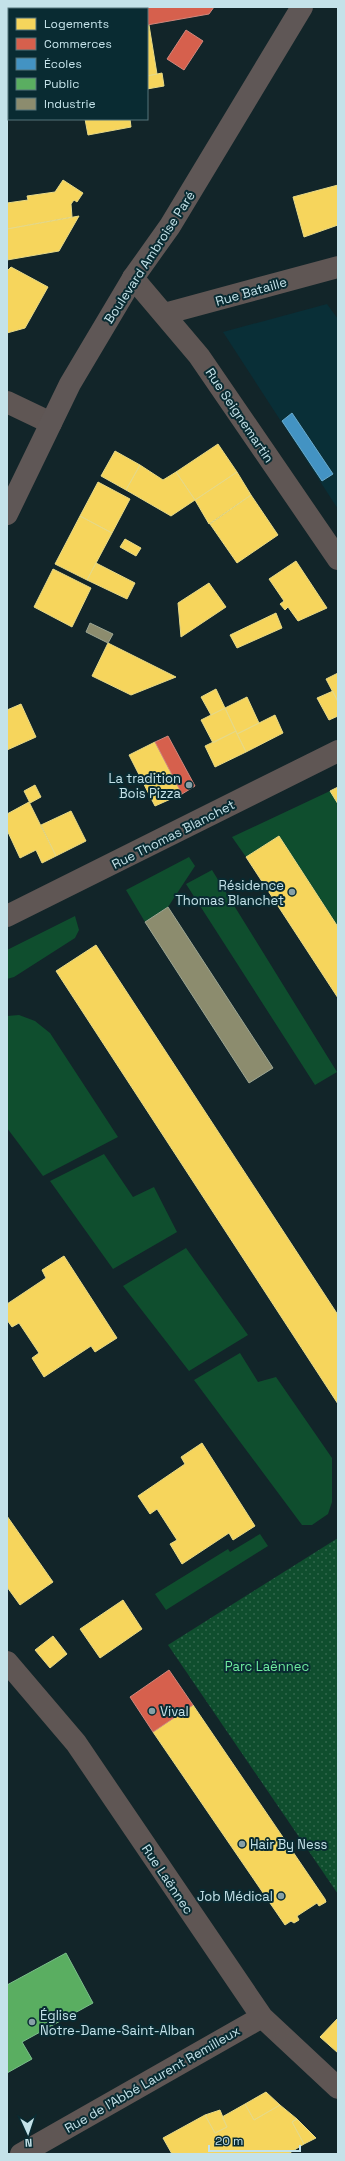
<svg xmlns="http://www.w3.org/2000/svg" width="345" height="2161" font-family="'Space Grotesk',sans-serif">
	<defs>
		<pattern id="park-dots" width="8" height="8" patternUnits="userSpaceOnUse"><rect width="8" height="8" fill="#0f4e2e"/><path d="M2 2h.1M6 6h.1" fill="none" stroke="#30674c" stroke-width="1.8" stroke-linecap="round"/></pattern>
	</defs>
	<rect width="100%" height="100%" fill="#122529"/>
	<path fill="#092f37" d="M327 304 338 319V509L223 332Z"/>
	<path fill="#0f4e2e" d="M330 791 338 803V927L279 836 246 857 232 837Z
		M189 857 195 866 168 907 145 922 126 890Z
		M212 870 337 1072 315 1085 186 884Z
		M75 916 79 930 75 938 14 977 7 979V950Z
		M19 1015 35 1021 50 1033 118 1137 43 1176 7 1128V1016Z
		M104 1154 133 1197 154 1187 177 1232 113 1269 50 1181Z
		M186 1248 248 1335 189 1371 123 1286Z
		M240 1353 258 1382 276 1377 332 1458V1502L328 1514 312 1525H302L194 1380Z
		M260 1534 268 1546 166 1610 155 1594 228 1549 230 1552Z"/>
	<path fill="url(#park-dots)" d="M338 1538V1894L168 1645Z"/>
	<path fill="#f6d55c" stroke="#e7d986" d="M61 7H99L100 9H62Z
		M147 25H149L157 74 147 76Z
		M162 73 164 86 147 89V76Z
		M85 119H130L131 127 88 135Z
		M63 180 83 193 77 202 74 200 71 204 72 217 7 229V203L28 200 27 196 55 192Z
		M338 185V225L304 237 293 197Z
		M79 216 59 251 7 260V229Z
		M11 267 48 287 25 328 7 333V271Z
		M218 444 237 472 195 500 176 472Z
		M115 451 140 465 126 490 101 476Z
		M140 465 163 480 176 472 195 500 171 516 126 490Z
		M237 472 251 495 209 524 195 500Z
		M98 482 130 499 112 533 80 516Z
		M251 495 278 535 237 563 210 524Z
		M80 516 112 533 87 580 55 564Z
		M125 539 141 548 136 556 120 547Z
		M296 561 327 608 298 621 288 607 285 610 280 604 284 601 269 579Z
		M96 563 135 583 127 599 87 580Z
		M53 569 91 588 72 627 34 607Z
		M209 583 226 607 181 637 178 603Z
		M276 613 282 628 237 648 230 635Z
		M108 643 176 677 131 695 92 676Z
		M338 673V702L326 679Z
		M216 689 225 708 211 715 201 697Z
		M333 691 338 702V716L329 720 317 698Z
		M247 697 259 723 237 734 225 708Z
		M21 704 36 737 7 750V710Z
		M225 708 236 731 213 743 201 720Z
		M275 715 283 733 246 752 237 734Z
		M236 731 246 752 215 767 205 746Z
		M155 742 182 794 155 806 129 755Z
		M35 785 41 797 30 803 24 791Z
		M338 787V804L330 791Z
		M29 802 56 856 42 863 36 850 20 858 7 830V814Z
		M71 811 86 841 56 856 41 825Z
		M279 836 338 927V998L246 857Z
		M96 945 338 1315V1404L56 971Z
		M64 1256 117 1338 95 1352 91 1346 44 1377 32 1358 39 1353 19 1323 12 1327 7 1320V1304L46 1278 42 1270Z
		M202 1443 255 1526 233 1540 229 1533 182 1564 170 1544 177 1540 157 1509 150 1514 138 1496 185 1464 181 1457Z
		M7 1516 53 1582 20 1605 7 1587Z
		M123 1600 142 1629 100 1658 80 1629Z
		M53 1636 67 1654 50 1668 35 1650Z
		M193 1705 325 1899 326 1902 319 1906 317 1903 297 1916 299 1920 294 1923 291 1921 285 1925 153 1732Z
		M338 2018V2053L320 2037Z
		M266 2092 280 2105 254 2120 245 2104Z
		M245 2104 254 2120 280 2105 297 2119 292 2122 304 2144 288 2154H172L163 2138 205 2115 215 2133 227 2127 222 2117Z
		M220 2110 227 2127 215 2133 205 2115Z
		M297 2119 316 2138 304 2144 292 2122Z"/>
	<path fill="#d6604d" stroke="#d1877c" d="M126 7H214L209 14 147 25V9H126Z
		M186 30 203 41 184 70 167 59Z
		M168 736 195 786 182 794 155 742Z
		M169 1670 193 1705 153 1732 130 1697Z"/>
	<path fill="#4393c3" stroke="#6aabce" d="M292 413 333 474 322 481 282 421Z"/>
	<path fill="#5aae61" stroke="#7abe8a" d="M66 1953 93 2003 22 2042 32 2059 7 2073V1985Z"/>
	<path fill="#8c8c6e" stroke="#9da693" d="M90 623 113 634 108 643 86 632Z
		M168 907 273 1068 249 1083 145 922Z"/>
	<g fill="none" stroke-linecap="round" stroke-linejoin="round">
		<path stroke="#5f5654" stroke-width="22" d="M133 278 199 356 338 559
			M164 314 338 267
			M7 402 51 423
			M7 916 338 751
			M7 1662 76 1743 262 2017 338 2088
			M21 2154 262 2017"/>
		<path stroke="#5f5756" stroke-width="22" d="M7 514 70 384 89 352 133 278 170 226 302 7"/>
	</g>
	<g fill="#86a0a6" stroke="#092b32" stroke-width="1.5">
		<circle cx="189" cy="785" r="4"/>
		<circle cx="292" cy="892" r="4"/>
		<circle cx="152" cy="1711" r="4"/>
		<circle cx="242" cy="1844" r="4"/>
		<circle cx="281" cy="1896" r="4"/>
		<circle cx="32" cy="2022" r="4"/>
	</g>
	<g text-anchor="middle" stroke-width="4" stroke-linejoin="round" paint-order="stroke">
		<g font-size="13" fill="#c4e2e9" stroke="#092b32">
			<text transform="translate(149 257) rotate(-57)" y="5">Boulevard Ambroise Paré</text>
			<text transform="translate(251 291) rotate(-16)" y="5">Rue Bataille</text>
			<text transform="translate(240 415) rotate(56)" y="5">Rue Seignemartin</text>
			<text transform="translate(173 834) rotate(-27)" y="5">Rue Thomas Blanchet</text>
			<text transform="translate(168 1879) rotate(56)" y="5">Rue Laënnec</text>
			<text transform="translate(152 2079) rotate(-30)" y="5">Rue de l'Abbé Laurent Remilleux</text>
		</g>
		<g font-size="13" fill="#c4e2e9" stroke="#092b32" text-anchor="end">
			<text x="181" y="783">La tradition<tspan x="181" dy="15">Bois Pizza</tspan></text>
			<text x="284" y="890">Résidence<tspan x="284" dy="15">Thomas Blanchet</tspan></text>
			<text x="160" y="1716" text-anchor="start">Vival</text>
			<text x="250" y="1849" text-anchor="start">Hair By Ness</text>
			<text x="273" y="1901">Job Médical</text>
			<text x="40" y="2020" text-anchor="start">Église<tspan x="40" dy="15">Notre-Dame-Saint-Alban</tspan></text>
		</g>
		<g font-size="13" fill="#6eeb9f" stroke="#092b32">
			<text x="267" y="1671">Parc Laënnec</text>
		</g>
	</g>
	<rect width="345" height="2161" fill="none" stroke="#c4e2e9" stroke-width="16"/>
	<rect x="8" y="8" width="140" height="112" fill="#092b32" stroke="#54747b"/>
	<rect x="16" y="18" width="20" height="12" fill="#f6d55c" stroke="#54747b"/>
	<text x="44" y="28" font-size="12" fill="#c4e2e9">Logements</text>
	<rect x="16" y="38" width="20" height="12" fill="#d6604d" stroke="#54747b"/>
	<text x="44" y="48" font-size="12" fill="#c4e2e9">Commerces</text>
	<rect x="16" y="58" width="20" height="12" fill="#4393c3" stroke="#54747b"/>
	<text x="44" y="68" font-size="12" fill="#c4e2e9">Écoles</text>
	<rect x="16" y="78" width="20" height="12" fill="#5aae61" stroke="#54747b"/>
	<text x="44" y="88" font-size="12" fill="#c4e2e9">Public</text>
	<rect x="16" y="98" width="20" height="12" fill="#8c8c6e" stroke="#54747b"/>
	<text x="44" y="108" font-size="12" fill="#c4e2e9">Industrie</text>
	<g transform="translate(28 2133) rotate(177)" stroke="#092b32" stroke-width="3" paint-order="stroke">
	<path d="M0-3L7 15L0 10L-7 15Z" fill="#c4e2e9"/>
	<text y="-6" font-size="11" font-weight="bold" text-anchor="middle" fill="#c4e2e9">N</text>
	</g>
	<path d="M209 2145v6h91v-6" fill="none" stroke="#c4e2e9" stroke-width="2"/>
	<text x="215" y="2145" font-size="12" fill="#c4e2e9" stroke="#092b32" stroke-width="3" paint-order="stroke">20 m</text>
</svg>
